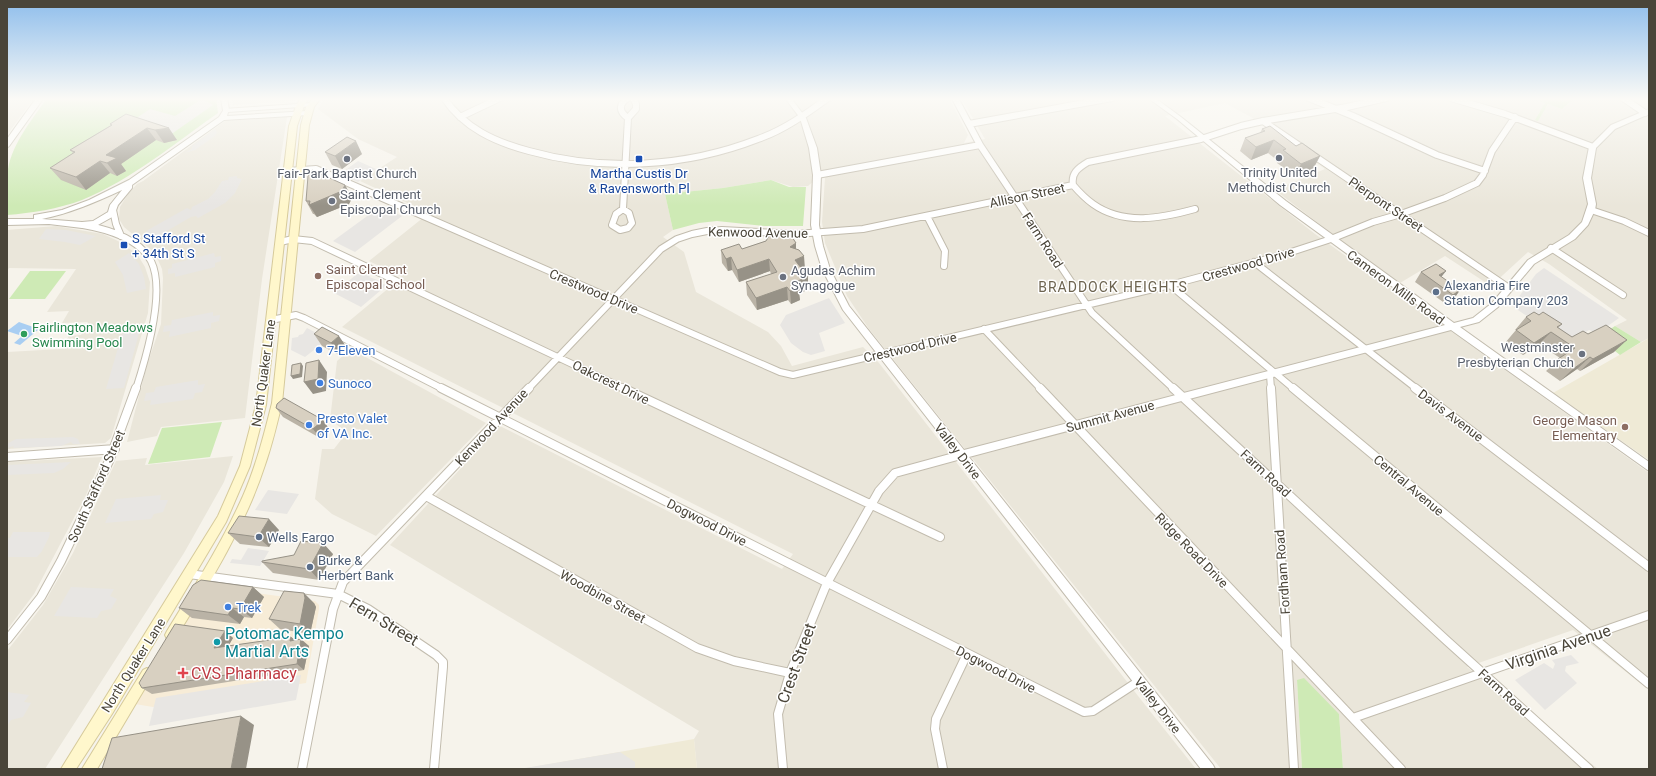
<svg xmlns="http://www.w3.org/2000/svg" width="1656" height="776" font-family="Roboto,sans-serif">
	<rect width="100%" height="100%" fill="#f6f3eb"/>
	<path fill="#eae6da" d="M7 98H34L7 135Z
		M232 98H294L293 101 233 105Z
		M325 98H949L968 135 964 143 985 139 961 98H1531L1545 103 1535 120 1549 104 1562 109 1575 98H1649V338L1641 342 1615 326 1627 320 1549 264 1528 252 1491 286 1445 256 1400 283 1331 233 1275 190 1325 169 1251 117 1225 103 1165 116 1315 234 1649 473V690L1573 630 1467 667 1598 769H1343L1339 714 1297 680 1302 769H1221L869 329 847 296 825 243 822 222 825 178 828 169 808 186 793 187 771 180 723 188 665 194 673 230 663 237 684 252 696 292 768 332 781 346 792 366 863 347 879 363 1142 701 1196 769H697L694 739 699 731 390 545 500 426 782 569 793 554 342 327 402 277 369 261 429 213 360 181 397 157 358 139 318 109Z
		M287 117 262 279 245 418 161 427 157 436 127 442 147 365 161 324 163 278 162 269 155 253 124 227 119 219 120 207 128 194 137 184 143 181 225 121Z
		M56 226 103 234 118 241 137 254 145 267 150 282 148 313 111 438 105 443 7 449V352L61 349 69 336 81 335 88 322 62 323 69 311 47 312 76 269 9 268 7 271V230Z
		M351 349 486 423 376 536 332 514 315 499 322 449H334L347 432 330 420 337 361Z
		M233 456 224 482 184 553 45 769H7V651L43 605 73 553 116 461 147 458 145 465Z
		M102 457 86 495 34 594 7 630V462Z"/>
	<path fill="#f7ecd7" d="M213 587 315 601 319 605V609L306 683 153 707 135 704 200 594Z"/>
	<path fill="#efead6" d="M1649 338V460L1553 393Z
		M694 739 697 769H527V768Z"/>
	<path fill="#ceeab5" d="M47 98H216L218 113C175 143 131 180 82 200 58 209 32 213 7 215 7 200 5 184 8 169 13 142 32 120 47 98Z
		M1531 98H1575L1562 109 1548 104 1538 121 1535 120 1545 103Z
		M771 180 789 187H806L803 226H765L717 221 699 223 673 230 665 194 723 188Z
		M30 271H66L45 299H9Z
		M1615 326 1641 342 1620 355 1606 344 1601 335Z
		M222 422 210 457 148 464 162 428Z
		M1304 678 1339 714 1343 769H1302L1297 680Z"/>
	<path fill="#e8e6e3" d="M202 99 213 105 170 135 135 119 150 109 175 116Z
		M215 129 217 132 215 136 195 150 184 153 192 149V146Z
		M358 161 376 169 358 182 340 174Z
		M237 176V178L242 179 235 193 225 203 198 218 196 216 191 217 148 242 143 238 149 234 146 231 187 208 191 210 192 207 208 199 215 192 222 181 228 180 229 177Z
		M381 206 402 216 355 252 333 241Z
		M46 229 66 230 96 236 80 245 65 242 39 239Z
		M129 253 139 264 144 277 146 289 127 293 123 275 115 262Z
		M214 253 215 257 221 256V261L215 263V267L175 277V273L168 274V269L172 268V264Z
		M1544 268 1619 318 1598 333 1589 330 1573 339 1552 333 1512 306 1536 274Z
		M357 274H367L370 276 369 277 383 282 382 284 387 285 361 307 334 293Z
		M829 298 845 323 819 333 825 351 811 355 803 352 791 343 780 325 786 315Z
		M213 312V316L220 315 219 321 211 323V328L169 337 170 331 163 332 164 326 171 325 172 320Z
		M307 328 328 339 305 357 291 350 292 338 298 337 299 335 303 334Z
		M140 330 124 388 106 389 122 334Z
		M198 380V385L205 384 202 392 195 393 193 399 150 405 151 400 144 401 146 393 154 392 156 387Z
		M73 437 78 439 80 444H73L71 442 61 446 13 448 14 446 7 448V444L16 439Z
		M71 462 63 469 54 473 7 475V465Z
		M268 490 299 494 287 514 255 510Z
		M161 495 160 500H168L163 512 154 514 151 519 105 523 116 499Z
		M13 532H50L49 537 42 551 37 557H7V538H10Z
		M248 548 269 551 260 566 230 563 232 559 241 560Z
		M71 587 114 589 110 596 117 599 111 609 101 611 97 618 54 616Z
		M1571 655 1579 663 1566 666 1565 671 1577 683 1545 710 1515 680 1544 663 1553 669 1555 664 1552 660Z
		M301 675 296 700 149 726 156 698Z
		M7 692 29 695 24 702 31 703 23 717 11 720 7 726Z
		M620 752 635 762V769H519Z"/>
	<path fill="#a9cef2" d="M19 322 39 329 20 345 14 343 22 336 7 331Z"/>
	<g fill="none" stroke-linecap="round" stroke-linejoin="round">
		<g stroke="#c2bcae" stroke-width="8">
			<path id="minor-far1" d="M224 98 226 110
				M444 98C464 128 495 142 529 151 604 172 686 167 758 139 784 130 806 114 828 98
				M628 98C618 104 619 112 628 118
				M955 98 980 145 1092 313 1174 389
				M1309 98 1353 116 1437 155 1485 171
				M1451 98 1505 114 1593 147
				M1623 98 1645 113
				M460 117 500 98
				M628 118 636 109V104L633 98
				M1263 121 1509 288
				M969 124 1112 98
				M7 144 40 98
				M288 171 316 169 780 372 793 375 1170 285 1282 255 1331 239 1373 222 1401 214 1445 198 1477 183 1483 175 1492 151 1515 117
				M817 175 980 145
				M1073 185C1071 173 1078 168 1088 162L1201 139 1241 126 1263 121 1347 107 1386 98
				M1073 185C1079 192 1086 199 1093 204 1124 226 1162 218 1195 209
				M623 209 629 213 632 223 628 228 620 230 612 225 616 214Z
				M623 209 628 118
				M113 210 116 224 121 236
				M1591 210 1624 221 1649 233
				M927 216 945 251 944 266
				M83 225C106 229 139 238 151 261 166 291 146 358 136 389
				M280 242 293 239 312 241 625 389
				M1551 248 1623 295
				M1254 262 1417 389
				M1170 285 1294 389
				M271 320 296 315 304 318 443 389
				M984 329 1041 389
				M1270 375 1271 389
				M528 389 661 249 677 239 692 234 707 231 722 230 796 234 863 229 1073 185"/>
		</g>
		<g stroke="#c2bcae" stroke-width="10">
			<path id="minor" d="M441 388 1084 712 1093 711 1139 681
				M623 388 940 537
				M1040 388 1401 769
				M1173 388 1446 640 1589 769
				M1271 388 1294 769
				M1293 388 1649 684
				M1415 388 1649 567
				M7 457 115 449
				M426 496 697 648 734 661 790 673
				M189 574 338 594 368 609 436 655 443 662V667L434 769
				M7 640 41 597 61 561 109 461 136 388
				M1353 718 1649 615
				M302 769 333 609 343 582 529 388
				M783 769 778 714 790 673 827 583 879 491 895 473 961 455
				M943 769 935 729 936 719 967 654"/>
		</g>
		<g stroke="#c2bcae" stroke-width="2">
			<path id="tertiary" d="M785 98H791L806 118 817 148 821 175 819 225 823 246 830 269 849 306 964 450 1445 325 1280 205 1177 119 1148 98H1155L1181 117 1286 201 1454 323 1473 318 1492 303 1528 260 1569 235 1582 222 1588 204 1583 178 1589 147 1611 125 1649 109V114L1615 129 1596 148 1591 178 1596 204 1595 210 1588 225 1575 239 1534 264 1498 307 1479 322 1460 327 1649 462V471L1451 330 969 457 1213 765 1215 769H1201L843 310 822 269 815 246 811 225 813 175 809 148 800 118Z
				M312 103 315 105 314 106 228 112 227 116 308 111 311 113 308 115 224 120 132 185V188L118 205 114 216 98 225 82 228 49 224 7 225V219H34V215L62 210 89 200 129 180 219 117 224 109ZM122 190 110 205 108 212 93 221 82 222 42 219C71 213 96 202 122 190Z"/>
		</g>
		<g stroke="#d6ca9b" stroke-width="2">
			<path id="secondary" d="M301 98H309L304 106 297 126 266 405 250 466 226 522 112 714 76 769H61L218 516 240 466 256 405 289 126 296 106Z
				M313 98H321L314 107 309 125 282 403C277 424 272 445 265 465 245 527 209 584 175 639L171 641 167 639 165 635 167 631C194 587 222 543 243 496 256 466 264 435 272 403L301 125 306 107Z
				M147 668 151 670 153 674 151 678 97 769H82L143 670Z"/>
		</g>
		<use href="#minor-far1" stroke="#fff" stroke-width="6"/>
		<use href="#minor" stroke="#fff" stroke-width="8"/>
		<use href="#tertiary" fill="#fff" fill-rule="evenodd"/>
		<use href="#secondary" fill="#fff7cc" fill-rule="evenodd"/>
	</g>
	<path fill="#bab3a6" d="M126 114 177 140 164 143 156 140 121 164 126 171 117 176 110 173 86 190 61 180 50 168 73 153 70 150 111 125 110 124Z
		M1262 129 1296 146 1320 156 1313 169 1295 176 1277 163 1278 161 1268 153 1251 160 1240 151 1245 138 1260 133Z
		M325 152 362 154 342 169 332 165Z
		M345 185 352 198 349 204 317 217 314 214H313L306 201Z
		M766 241 796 243V249L805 269 803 270 808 277V290L799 293 800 300 791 304 788 300 757 310 747 295 746 282 771 274 770 271 739 282 732 270 728 271 722 263 721 250 742 249Z
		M1421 272 1441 277 1460 290 1453 300 1446 304 1415 282Z
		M1539 315 1562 324 1558 328 1572 337 1614 352 1580 371 1577 369 1560 381 1546 371 1560 358 1539 344 1523 355 1505 343 1516 330H1515L1526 317Z
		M314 334 347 348 339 355 322 346Z
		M276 408 323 420 329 429 320 438 283 417Z
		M279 530 269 547 240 544 228 533Z
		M333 554 319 580 273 573 262 562Z
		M253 587 264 597 252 618 244 617 240 624 192 618 179 608Z
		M314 603 316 607 310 634 280 629 269 619Z
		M225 631 233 638 228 646 291 637 295 640 309 646 304 670 152 694 142 688Z"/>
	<path fill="#979287" d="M147 128 156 140 121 164 126 171 117 176 107 163 106 155Z
		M169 128 177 140 164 143 155 130Z
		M1274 140 1268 153 1251 160 1256 147Z
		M356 141 362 154 342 169 335 156Z
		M1320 156 1313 169 1295 176 1301 164Z
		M100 161 110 173 86 190 76 177Z
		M345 185 352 198 349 204 317 217 309 205Z
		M796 243V255L790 247Z
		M804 256 805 269 796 272 795 260Z
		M731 257 732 270 728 271 726 259Z
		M769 259 770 271 739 282 737 270Z
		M1446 271 1439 280V275Z
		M808 277V290L799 293 800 300 791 304 790 291 795 282Z
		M787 287 788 300 757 310 756 298Z
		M1460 290 1453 300 1446 304 1453 295Z
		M1551 332 1539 344 1523 355 1534 343Z
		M339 336 347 348 339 355 331 343Z
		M1627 340 1614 352 1580 371 1593 359Z
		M1590 357 1577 369 1560 381 1573 369Z
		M319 360 327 372 326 391 313 394 304 382Z
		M301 363 303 366 302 377 293 379 291 376Z
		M323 420 329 429 320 438 313 429Z
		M269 519 279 530 269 547 258 537Z
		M323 543 333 554 319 580 309 569Z
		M253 587 264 597 252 618 240 609Z
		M304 593 314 603 316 607 310 634 300 624Z
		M232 608 244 617 240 624 228 615Z
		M225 631 233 638 223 655 214 648Z
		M291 637 299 643 290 641Z
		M301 639 309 646 304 670 297 664Z
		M241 716 254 725 246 769H231Z"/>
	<path fill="#d8d0c1" stroke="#979287" d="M126 114 169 128 155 130 147 128 106 155 117 158 107 163 100 161 76 177 50 168 75 152 70 150 112 125 110 124Z
		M1270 126 1296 146 1302 143 1320 156 1301 164 1283 150 1286 149 1274 140 1256 147 1245 138 1265 131 1262 129Z
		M347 137 356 141 335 156 325 152Z
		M312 170 345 185 342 191 309 205 310 201H306L308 176Z
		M776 233 790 234 796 243 790 247 799 250 804 256 795 260 808 277 795 282 799 288 790 291 787 287 756 298 746 282 777 272 769 259 737 270 731 257 726 259 721 250 739 244 742 249 766 241 769 236Z
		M1436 264 1446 271 1439 275 1460 290 1453 295 1421 272Z
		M1534 312 1539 315 1543 312 1562 324 1557 327 1572 337 1583 331 1588 334 1606 325 1627 340 1593 359 1590 357 1573 369 1558 359 1575 348 1551 332 1534 343 1516 330 1531 321 1526 317Z
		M322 327 339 336 331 343 314 334Z
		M319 360 318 379 304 382 306 363Z
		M301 363 300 374 291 376 292 365Z
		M284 398 323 420 313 429 276 408 277 404Z
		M239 516 269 519 258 537 228 533Z
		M301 541 323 543 309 569 262 562V561L294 555Z
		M201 580 253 587 240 609 232 608 228 615 179 608 193 585Z
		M284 591 304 593 305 598 300 624 269 619Z
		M175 624 225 631 214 648 291 637 290 641 301 639 297 664 142 688 139 683Z
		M241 716 231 769H102L112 738Z"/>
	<linearGradient id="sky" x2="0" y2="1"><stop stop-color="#8fbeec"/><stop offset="0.48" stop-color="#fbfaf6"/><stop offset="1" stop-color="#fbfaf6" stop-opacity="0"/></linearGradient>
	<rect width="1656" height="206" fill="url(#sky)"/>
	<g fill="#6b7280" stroke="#fff" stroke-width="1.5">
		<circle cx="1279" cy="158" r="4"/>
		<circle cx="347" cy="159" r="4"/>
		<circle cx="332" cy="201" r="4"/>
		<circle cx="783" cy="277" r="4"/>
		<circle cx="1582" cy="354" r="4"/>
	</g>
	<g fill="#1a4fb4" stroke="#fff" stroke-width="1.5">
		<rect x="635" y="155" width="8" height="8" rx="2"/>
		<rect x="120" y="241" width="8" height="8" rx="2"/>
	</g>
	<g fill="#8d6e63" stroke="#fff" stroke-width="1.5">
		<circle cx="318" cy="276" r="4"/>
		<circle cx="1625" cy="427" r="4"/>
	</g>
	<g fill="#5c6f8a" stroke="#fff" stroke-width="1.5">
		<circle cx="1436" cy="292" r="4"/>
		<circle cx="259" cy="537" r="4"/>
		<circle cx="310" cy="567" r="4"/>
	</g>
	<circle fill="#2e9e5b" stroke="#fff" stroke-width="1.5" cx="24" cy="334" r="4"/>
	<g fill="#3f7fe0" stroke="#fff" stroke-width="1.5">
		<circle cx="319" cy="350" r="4"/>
		<circle cx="320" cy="383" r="4"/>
		<circle cx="309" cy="425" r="4"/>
		<circle cx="228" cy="607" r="4"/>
	</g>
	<circle fill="#0f9aa8" stroke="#fff" stroke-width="1.5" cx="217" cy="642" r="4"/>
	<path fill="#e0444e" stroke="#fff" stroke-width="1.5" d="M181 667h4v4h4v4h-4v4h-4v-4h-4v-4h4z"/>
	<g text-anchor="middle" stroke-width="3" stroke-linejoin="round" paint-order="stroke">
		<g font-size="13" fill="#5b616d" stroke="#fff">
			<text x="1279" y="177">Trinity United<tspan x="1279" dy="15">Methodist Church</tspan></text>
			<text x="347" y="178">Fair-Park Baptist Church</text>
			<text x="340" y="199" text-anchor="start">Saint Clement<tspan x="340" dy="15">Episcopal Church</tspan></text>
			<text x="791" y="275" text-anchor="start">Agudas Achim<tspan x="791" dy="15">Synagogue</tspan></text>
			<text x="1574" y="352" text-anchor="end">Westminster<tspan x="1574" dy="15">Presbyterian Church</tspan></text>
		</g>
		<g font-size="13" fill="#164399" stroke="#fff">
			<text x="639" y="178">Martha Custis Dr<tspan x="639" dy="15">&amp; Ravensworth Pl</tspan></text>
			<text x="132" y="243" text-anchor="start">S Stafford St<tspan x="132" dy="15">+ 34th St S</tspan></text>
		</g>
		<g font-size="13" fill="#4a4539" stroke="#fff">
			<text transform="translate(1027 195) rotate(-12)" y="5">Allison Street</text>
			<text transform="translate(1386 204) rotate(34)" y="5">Pierpont Street</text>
			<text transform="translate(758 232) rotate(1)" y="5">Kenwood Avenue</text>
			<text transform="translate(1043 240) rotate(57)" y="5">Farm Road</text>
			<text transform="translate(1248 264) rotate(-16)" y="5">Crestwood Drive</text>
			<text transform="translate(1396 287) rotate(36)" y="5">Cameron Mills Road</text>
			<text transform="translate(594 291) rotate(23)" y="5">Crestwood Drive</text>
			<text transform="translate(910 347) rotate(-13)" y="5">Crestwood Drive</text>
			<text transform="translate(263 373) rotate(-82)" y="5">North Quaker Lane</text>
			<text transform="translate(611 382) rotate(26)" y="5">Oakcrest Drive</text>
			<text transform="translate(1451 415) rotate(37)" y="5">Davis Avenue</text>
			<text transform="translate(1110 416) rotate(-15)" y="5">Summit Avenue</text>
			<text transform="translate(491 427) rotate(-47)" y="5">Kenwood Avenue</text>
			<text transform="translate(958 451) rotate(52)" y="5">Valley Drive</text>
			<text transform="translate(1266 473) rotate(43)" y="5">Farm Road</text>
			<text transform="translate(1409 485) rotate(40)" y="5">Central Avenue</text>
			<text transform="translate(96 486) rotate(-66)" y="5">South Stafford Street</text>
			<text transform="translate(707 522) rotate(27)" y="5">Dogwood Drive</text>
			<text transform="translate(1192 550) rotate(46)" y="5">Ridge Road Drive</text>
			<text transform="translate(1282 572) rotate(-94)" y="5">Fordham Road</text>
			<text transform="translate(603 596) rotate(29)" y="5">Woodbine Street</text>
			<text transform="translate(133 665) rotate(-58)" y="5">North Quaker Lane</text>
			<text transform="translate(996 669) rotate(27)" y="5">Dogwood Drive</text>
			<text transform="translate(1504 692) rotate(42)" y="5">Farm Road</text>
			<text transform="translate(1158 705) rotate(52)" y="5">Valley Drive</text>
		</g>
		<g font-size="13" fill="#785e54" stroke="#fff" text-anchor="start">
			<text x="326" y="274">Saint Clement<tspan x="326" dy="15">Episcopal School</tspan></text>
			<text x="1617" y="425" text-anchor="end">George Mason<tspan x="1617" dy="15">Elementary</tspan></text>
		</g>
		<g font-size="13" fill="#4e5e75" stroke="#fff" text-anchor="start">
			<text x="1444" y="290">Alexandria Fire<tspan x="1444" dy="15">Station Company 203</tspan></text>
			<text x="267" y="542">Wells Fargo</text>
			<text x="318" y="565">Burke &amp;<tspan x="318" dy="15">Herbert Bank</tspan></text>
		</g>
		<g font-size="13" fill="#27864d" stroke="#fff" text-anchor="start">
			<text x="32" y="332">Fairlington Meadows<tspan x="32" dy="15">Swimming Pool</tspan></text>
		</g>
		<g font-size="13" fill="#366cbe" stroke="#fff" text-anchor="start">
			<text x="327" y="355">7-Eleven</text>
			<text x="328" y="388">Sunoco</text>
			<text x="317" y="423">Presto Valet<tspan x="317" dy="15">of VA Inc.</tspan></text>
			<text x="236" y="612">Trek</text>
		</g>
		<g font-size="14" letter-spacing="1" fill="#6d6450" stroke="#fff">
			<text x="1113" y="292">BRADDOCK HEIGHTS</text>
		</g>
		<g font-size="16" fill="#4a4539" stroke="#fff">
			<text transform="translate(384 621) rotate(31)" y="6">Fern Street</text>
			<text transform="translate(1558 647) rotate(-19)" y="6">Virginia Avenue</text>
			<text transform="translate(796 663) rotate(-70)" y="6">Crest Street</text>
		</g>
		<g font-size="16" fill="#0d838f" stroke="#fff" text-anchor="start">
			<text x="225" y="639">Potomac Kempo<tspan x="225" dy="18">Martial Arts</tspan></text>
		</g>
		<g font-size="16" fill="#be3a42" stroke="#fff" text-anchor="start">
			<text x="191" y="679">CVS Pharmacy</text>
		</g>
	</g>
	<rect width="1656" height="776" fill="none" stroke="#4a4539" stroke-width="16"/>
</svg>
